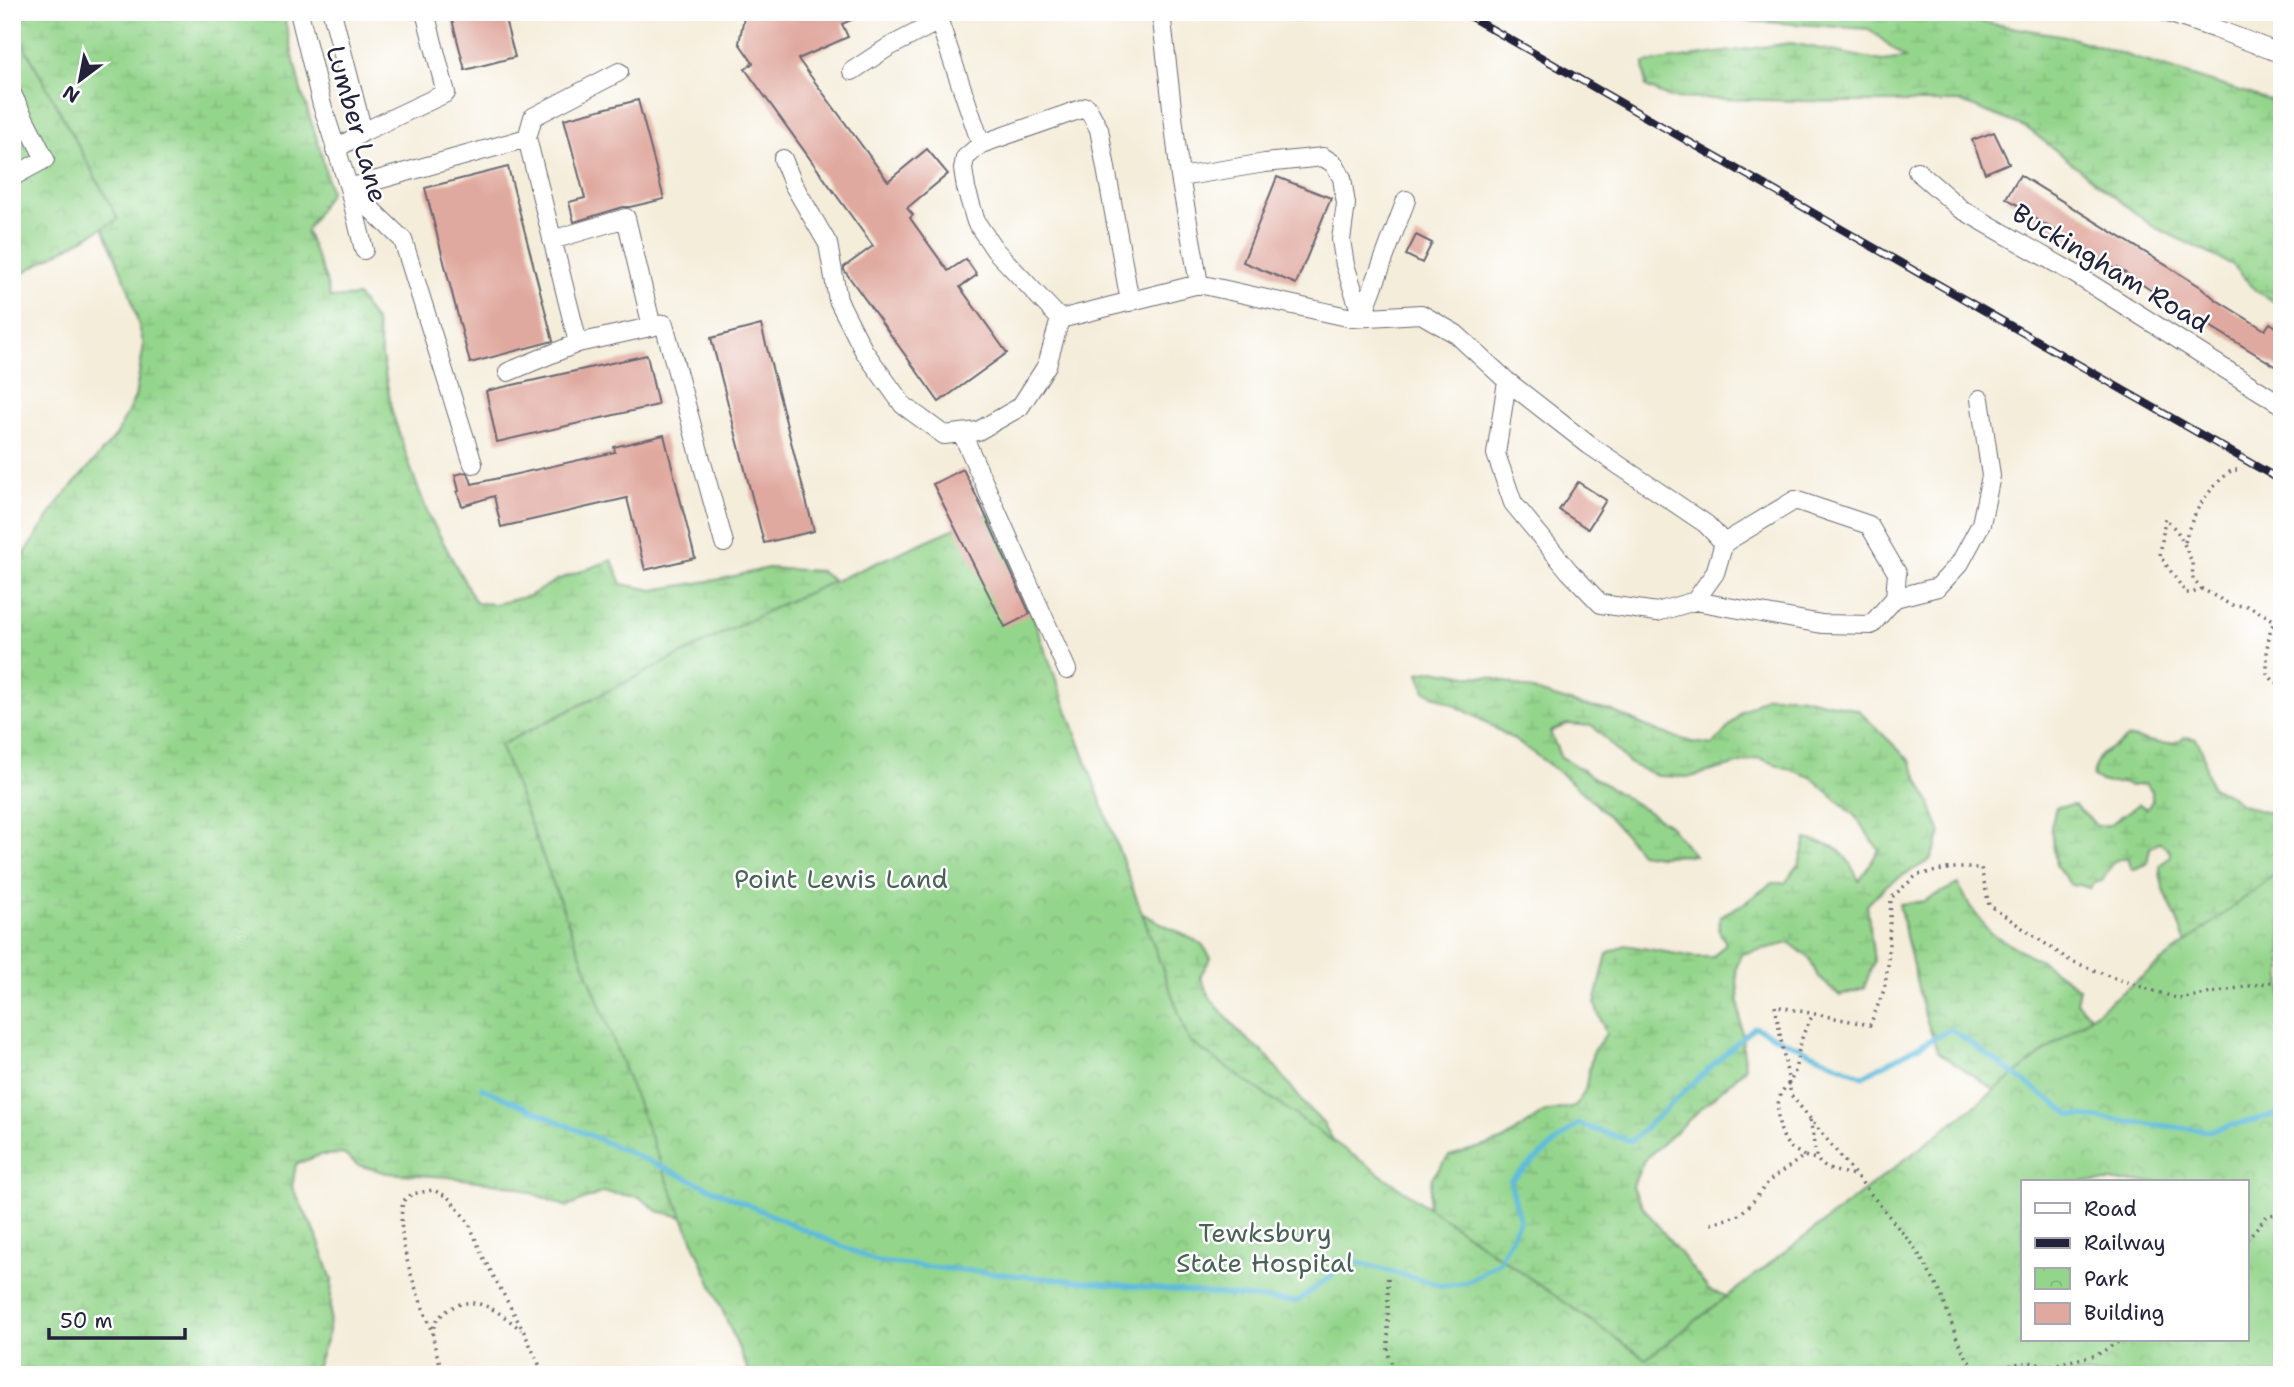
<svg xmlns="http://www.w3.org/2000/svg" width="2294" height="1387" font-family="'Shantell Sans',sans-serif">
	<defs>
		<pattern id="wetland-marsh" width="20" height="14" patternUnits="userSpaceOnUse" patternTransform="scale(1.75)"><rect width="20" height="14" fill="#94d58c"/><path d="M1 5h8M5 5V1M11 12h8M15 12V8" fill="none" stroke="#7fb77a"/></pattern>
		<pattern id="park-crowns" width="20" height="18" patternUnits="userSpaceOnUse" patternTransform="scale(1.75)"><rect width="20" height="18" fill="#94d58c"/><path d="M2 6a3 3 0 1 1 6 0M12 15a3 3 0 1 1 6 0" fill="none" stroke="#7fb77a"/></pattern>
	</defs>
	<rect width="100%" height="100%" fill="#fff"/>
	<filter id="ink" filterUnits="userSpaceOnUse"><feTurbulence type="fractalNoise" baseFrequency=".0143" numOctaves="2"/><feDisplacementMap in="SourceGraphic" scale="14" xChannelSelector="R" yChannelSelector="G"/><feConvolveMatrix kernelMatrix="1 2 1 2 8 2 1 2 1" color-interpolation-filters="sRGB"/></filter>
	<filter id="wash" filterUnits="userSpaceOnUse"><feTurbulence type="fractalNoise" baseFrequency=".00686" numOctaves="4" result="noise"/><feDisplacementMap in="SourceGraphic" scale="28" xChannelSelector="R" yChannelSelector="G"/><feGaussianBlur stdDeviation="1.57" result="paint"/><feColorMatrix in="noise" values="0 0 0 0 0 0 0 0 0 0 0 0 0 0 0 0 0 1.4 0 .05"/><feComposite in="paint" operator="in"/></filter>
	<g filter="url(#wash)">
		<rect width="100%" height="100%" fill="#f4edda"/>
		<path fill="url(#wetland-marsh)" stroke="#5b7c64" stroke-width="2" d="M12 12H283L300 87 321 152 330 192 306 231 325 277 330 298 358 296 376 323 392 412 413 475 429 516 476 603 495 604 529 596 557 580 612 560 622 584 653 590 722 579 768 568 820 571 882 617 1141 913 1202 944 1211 958 1200 976 1210 998 1239 1032 1269 1058 1305 1105 1323 1123 1346 1161 1425 1229 1432 1178 1449 1156 1502 1141 1545 1112 1576 1106 1585 1090 1593 1051 1606 1034 1595 1004 1607 954 1625 945 1694 957H1713L1726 943 1719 931 1720 916 1743 904 1772 883H1785L1799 864 1806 839C1840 846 1844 850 1859 881L1879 850 1854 815 1811 777 1759 758 1691 777 1658 776 1630 764 1593 726 1567 724 1550 732 1560 756 1669 825 1694 855 1659 856 1640 853C1587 784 1503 726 1425 691L1419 673 1434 670 1468 676 1490 677 1580 705 1612 711 1654 730 1691 742 1713 745 1742 712 1767 696H1798L1858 710 1910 761 1929 801 1941 834 1930 860 1888 884 1867 905 1874 961 1864 988 1840 996 1818 977 1809 958 1790 943 1741 954 1736 969 1745 1069 1644 1160 1632 1187 1643 1207 1710 1291 1784 1313 1817 1329 1594 1375 736 1230 658 1211 639 1197 603 1192 567 1207 514 1186 448 1177 387 1173 358 1165 343 1154 320 1155 296 1164 292 1187 316 1234 332 1280 329 1332 316 1368 307 1375H12V573L59 501 116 436 135 397 144 345 129 290 98 215 12 24Z
			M1708 12H1942L1981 22 2065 36 2282 104V306L2256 291 2233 265 2152 226 2027 128 1962 102H1850L1670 98 1646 87 1644 63 1791 43 1882 61 1905 58 1869 29 1720 19Z
			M2185 737 2196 739C2207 754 2204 769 2211 787L2232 796 2240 804 2267 813 2273 804 2282 799V936L2190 951C2185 942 2182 935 2179 925 2172 905 2159 888 2160 865L2171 856 2169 850 2159 842 2150 848 2147 864 2132 870 2128 857 2114 861 2102 881 2094 883 2090 888 2080 885H2071L2056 865 2051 827 2056 807 2075 805C2082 814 2090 816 2096 826L2109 825 2139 804 2147 809 2152 801V791L2145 784 2130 786 2123 782C2111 785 2104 783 2093 777 2095 749 2111 752 2127 738 2149 738 2167 751 2185 737Z
			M1958 884 1970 906 1990 933 2044 963 2079 988 2076 1002 2109 1034 2028 1112 1938 1052 1923 1010 1899 904 1924 901Z"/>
		<path fill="url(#park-crowns)" stroke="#5b7c64" stroke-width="2" fill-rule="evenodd" d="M12 23 118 219 12 279Z
			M994 511 1189 1041 1646 1359 2282 869V1375H750L665 1175 500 745 780 605ZM2023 1182H2247V1340H2023Z"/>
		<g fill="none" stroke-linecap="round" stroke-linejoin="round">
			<path stroke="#5ebbdc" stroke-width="5" d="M482 1088 878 1262 1296 1302 1352 1261 1443 1286 1468 1282 1499 1262 1520 1220 1510 1181 1578 1124 1631 1141 1754 1027 1863 1076 1951 1029 2071 1115 2209 1131 2282 1113"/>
		</g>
		<g id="blocks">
			<path fill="#e0a99f" d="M450 12H503L515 57 465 70Z
				M745 12H869L842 24 848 37 798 59 888 181 927 149 948 174 907 208 913 215 910 218 948 271 966 259 977 275 960 287 1007 353 939 402 844 270V267L873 246 745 69 753 63 739 43Z
				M638 100 664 199 630 207H623L574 222 569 202 585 198 564 119Z
				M1994 132 2009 163 1985 173 1972 140Z
				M508 167 553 341 470 363 425 188Z
				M2020 175 2201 287 2215 299 2265 330 2270 323 2282 331V370L2185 311 2184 313 2118 268 2117 270 2086 252 2087 249 2020 210 2021 207 2006 198Z
				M1277 177 1331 198 1296 284 1243 262Z
				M1416 235 1432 243 1422 263 1406 255Z
				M761 325 814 531 764 543 711 338Z
				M647 355 658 405 497 442 486 391Z
				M664 435 695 558 645 570 627 498 501 527 494 496 462 506 457 492 459 491 455 475 466 472 469 475 472 484 615 452 614 447Z
				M963 469 983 510 1030 614 1005 627 933 484Z
				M1578 482 1606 500 1588 529 1559 510Z"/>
		</g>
	</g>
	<g filter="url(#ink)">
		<use href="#blocks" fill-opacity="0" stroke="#6c6973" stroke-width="2"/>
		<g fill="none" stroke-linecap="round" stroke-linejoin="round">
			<g stroke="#6c6973" stroke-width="20">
				<path id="minor" d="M299 12 322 105 349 188 364 250
					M332 12 363 132 335 150
					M2165 12 2216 29 2282 54
					M852 71 887 48 939 21 981 144 1087 107 1099 129 1130 302
					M12 94 45 159 12 177
					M363 132 446 93 425 12
					M527 138 533 117 619 72
					M981 144 965 158 963 169 966 188 976 222 995 250 1060 319
					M783 159 793 184 828 244 838 300 864 351 903 405 944 435 978 431 1020 407 1047 365 1060 319
					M1917 171 1961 209 2075 274 2282 405
					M1180 177 1265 163 1323 157 1334 164 1342 178 1346 204 1341 240 1345 265 1362 317
					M349 188 527 138 578 343 664 324 724 543
					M349 188 403 240 473 464
					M552 240 626 218 652 327
					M1199 284 1352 318 1421 314 1456 334 1507 381 1589 445 1706 524 1724 543 1715 573 1695 601 1657 612 1601 604 1569 571 1513 503 1496 454 1507 381
					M1362 317 1406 200
					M1060 319 1199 284 1180 177 1161 12
					M508 372 578 343
					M962 433 1067 670
					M1895 598 1938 587 1960 563 1981 524 1991 476 1980 399
					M1695 601 1822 624 1871 625 1895 598 1897 573 1869 525 1795 500 1724 543"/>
			</g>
			<path stroke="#6c6973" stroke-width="3.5" stroke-dasharray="2 5" stroke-linecap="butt" d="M2185 542C2192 512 2208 489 2232 470H2237
				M2202 589 2192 593H2186L2160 556 2165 518 2177 531 2184 544 2192 562 2193 580 2202 589 2231 605 2249 606 2282 625
				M2282 614 2271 627 2267 648V673L2275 683 2282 684
				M1810 1120C1819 1161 1807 1167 1855 1175
				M1804 1156C1800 1153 1794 1150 1790 1147 1779 1136 1774 1108 1781 1094 1785 1086 1793 1080 1795 1071 1799 1049 1801 1032 1814 1014
				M1711 1224 1739 1215 1751 1204 1769 1181 1804 1156 1816 1159
				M2247 1239 2267 1216 2282 1212
				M1388 1278V1354L1397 1375
				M433 1335C418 1293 395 1245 403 1201L412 1194 433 1190 448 1197 469 1223 482 1255 524 1332 544 1375
				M444 1375C440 1362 430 1340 434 1326 436 1318 446 1311 453 1307 478 1294 502 1314 521 1330
				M1977 1375 1959 1344 1940 1292 1917 1251 1791 1095 1775 1006 1870 1025 1884 990 1888 965 1891 898 1917 875 1952 868H1981L1989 905 2069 960 2114 978 2179 999 2282 980
				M1991 1375 2014 1364 2029 1362 2047 1366 2097 1355 2121 1340"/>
			<use href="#minor" stroke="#fff" stroke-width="18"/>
			<g stroke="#22223b" stroke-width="8">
				<path id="rail" d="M1462 12 2282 481"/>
			</g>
			<use href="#rail" stroke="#fff" stroke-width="5" stroke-dasharray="16" stroke-linecap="butt"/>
		</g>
	</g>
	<g text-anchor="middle" stroke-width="5" stroke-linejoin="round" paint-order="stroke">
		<g font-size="26" fill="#22223b" stroke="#fff">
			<text transform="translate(357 124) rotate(74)" y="9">Lumber Lane</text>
			<text transform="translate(2111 268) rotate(31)" y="9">Buckingham Road</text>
		</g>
		<g font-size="26" fill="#4a6157" stroke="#fff">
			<text x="841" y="888">Point Lewis Land</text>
			<text x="1265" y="1242">Tewksbury<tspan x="1265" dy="30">State Hospital</tspan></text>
		</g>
	</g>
	<rect width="2294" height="1387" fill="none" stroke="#fff" stroke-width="42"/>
	<rect x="2021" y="1180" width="228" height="161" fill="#ffffff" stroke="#a7a7b1" stroke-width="2"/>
	<rect x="2035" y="1203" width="35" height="10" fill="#ffffff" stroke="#a7a7b1" stroke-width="2"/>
	<text x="2084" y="1216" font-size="21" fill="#22223b">Road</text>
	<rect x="2035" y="1238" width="35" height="10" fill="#22223b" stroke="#a7a7b1" stroke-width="2"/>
	<text x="2084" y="1250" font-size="21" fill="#22223b">Railway</text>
	<rect x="2035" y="1268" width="35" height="21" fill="url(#park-crowns)" stroke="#a7a7b1" stroke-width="2"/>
	<text x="2084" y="1286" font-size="21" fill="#22223b">Park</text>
	<rect x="2035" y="1303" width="35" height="21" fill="#e0a99f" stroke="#a7a7b1" stroke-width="2"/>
	<text x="2084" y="1320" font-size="21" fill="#22223b">Building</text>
	<g transform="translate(80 80) rotate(212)" stroke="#ffffff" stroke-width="5" paint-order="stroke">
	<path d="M0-5L12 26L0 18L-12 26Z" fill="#22223b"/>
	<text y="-10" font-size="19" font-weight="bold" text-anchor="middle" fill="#22223b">N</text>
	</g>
	<path d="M49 1328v10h136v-10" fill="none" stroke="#22223b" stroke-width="3.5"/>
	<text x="60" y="1328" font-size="21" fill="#22223b" stroke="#ffffff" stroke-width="5" paint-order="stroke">50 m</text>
</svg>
